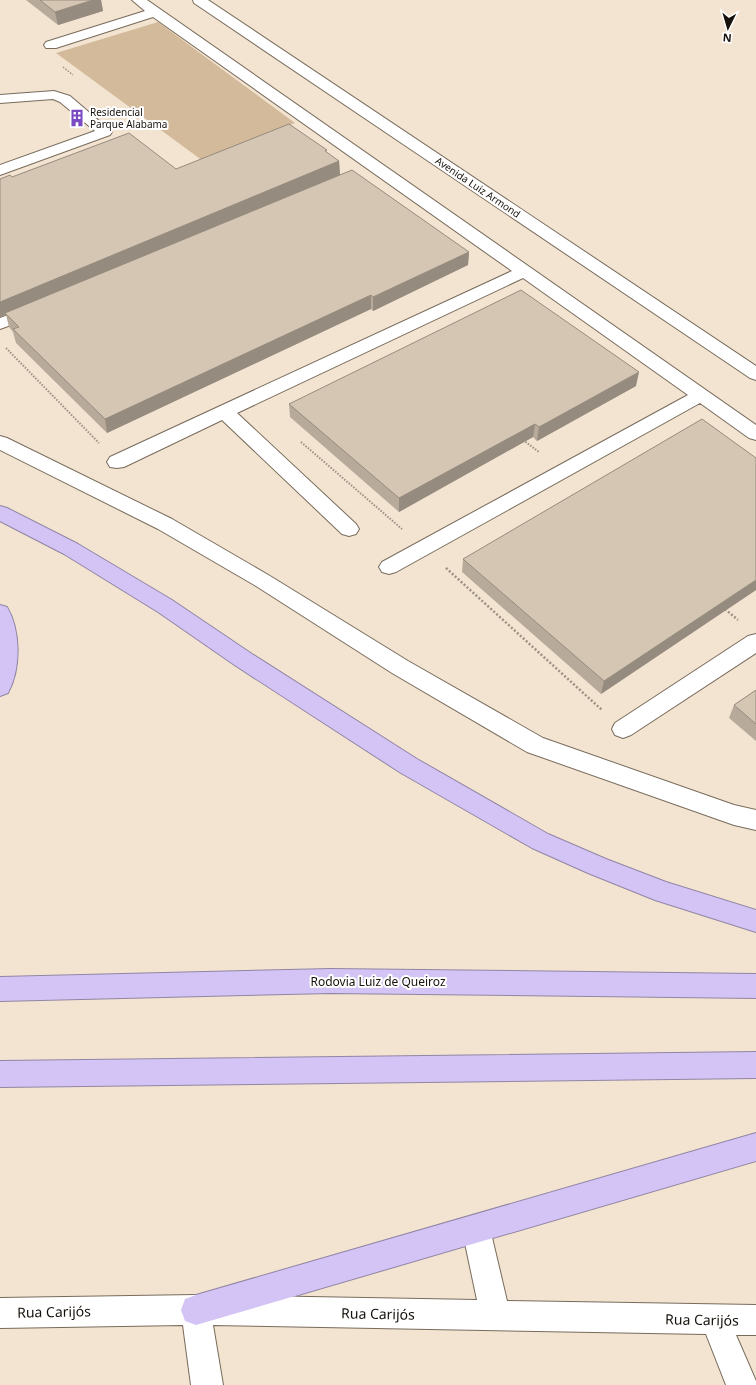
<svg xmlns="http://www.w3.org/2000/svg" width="756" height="1385" font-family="'Noto Sans',sans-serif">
	<rect width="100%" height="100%" fill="#f3e4d2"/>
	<path fill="#d3ba9b" d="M158 22 295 123 203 161 56 53Z"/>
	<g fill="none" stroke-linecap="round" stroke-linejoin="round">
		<g stroke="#786b5b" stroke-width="2">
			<path id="street" d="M132 0H147L756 425V440L749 438 700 403 396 572 389 574 382 572 379 567 382 562 688 395 523 278 237 413 356 524 359 529 356 534 349 536 342 534 222 420 124 467 117 468 110 467 107 462 110 457 512 271 153 17 56 48H46L44 45 46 42 145 11Z
				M193 0H208L756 366V380L750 378 194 3Z
				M54 91 70 96 112 132 110 135 0 175V165L95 131 60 102 53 99 0 103V95Z
				M35 305 41 306 44 310 41 314 0 329V318Z
				M0 436 7 438 172 519 270 576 408 661 543 738 734 805 756 810V830L734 825 527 752 392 673 256 586 158 529 0 450Z
				M756 634V653L631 735 623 738 615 735 612 729 615 723 748 636Z
				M476 1215 486 1219 490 1229 507 1301 756 1305V1335H736L756 1381V1385H726L706 1334 213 1325 223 1385H191L183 1325 0 1328V1298L196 1295 477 1300 462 1229 466 1219Z"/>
		</g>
		<g stroke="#9185a3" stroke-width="2">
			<path id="highway" d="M0 506 7 508 78 544 172 600 252 654 417 759 548 834 606 859 666 882 756 910V932L655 900 588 873 532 848 401 773 236 666 158 612 64 554 0 521Z
				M0 605 7 607C21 631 21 669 8 693L0 696Z
				M331 969 756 974V998L331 993 0 1001V977Z
				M756 1052V1078L0 1087V1061Z
				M756 1133V1161L196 1325 185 1321 181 1310 185 1299 196 1295Z"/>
		</g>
		<path stroke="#9b9083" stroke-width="1.5" stroke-dasharray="1.5 1.5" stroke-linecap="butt" d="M63 67 73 75"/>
		<path stroke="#9b9083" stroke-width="2" stroke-dasharray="1.5 1.5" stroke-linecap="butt" d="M6 348 99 443
			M523 440 539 452
			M301 442 402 529"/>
		<path stroke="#9b9083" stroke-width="2.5" stroke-dasharray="2 2" stroke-linecap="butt" d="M446 568 602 710
			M725 609 738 620"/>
		<use href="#street" fill="#fff" fill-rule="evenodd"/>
		<use href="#highway" fill="#d3c4f5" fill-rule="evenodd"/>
	</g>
	<path fill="#b7aa9b" d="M26 0H101L103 11 58 25Z
		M327 153 339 161 340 175 214 227 469 252 468 265 373 311 371 309 107 433 16 343 13 332 9 327 6 315 0 317V179L176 169Z
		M636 386 537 441 533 437 399 512 290 417 289 404Z
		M756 458V590L601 694 462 572 463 559Z
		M756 690V741L729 718 734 705Z"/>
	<path fill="#958b7e" d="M93 0H101L103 11 58 25 55 12Z
		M339 161 340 175 6 314 5 313 6 315 0 317V302Z
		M469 252 468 265 373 311V297Z
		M371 295V309L107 433 105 419Z
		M639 372 636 386 537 441 539 427Z
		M535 424 533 437 399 512V498Z
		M756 580V590L601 694 604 681Z"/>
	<path fill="#d5c6b4" stroke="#958b7e" d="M40 0H93L55 12Z
		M289 124 327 150 325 151 339 161 0 302V179L10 175 12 177 129 133 176 169Z
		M352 170 469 252 373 297 371 295 105 419 13 329 19 327 5 313Z
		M521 290 639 372 539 427 535 424 399 498 289 404Z
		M702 419 756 458V580L604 681 463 559Z
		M756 690V724L734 705Z"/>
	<defs>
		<g id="building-bare" transform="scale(1.38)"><path d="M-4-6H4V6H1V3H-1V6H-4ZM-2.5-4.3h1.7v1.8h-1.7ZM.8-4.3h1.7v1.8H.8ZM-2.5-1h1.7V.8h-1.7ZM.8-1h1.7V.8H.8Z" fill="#7b49c1" stroke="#fff" stroke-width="2.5" paint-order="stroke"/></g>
	</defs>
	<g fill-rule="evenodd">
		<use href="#building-bare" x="77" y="118"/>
	</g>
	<g text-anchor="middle" stroke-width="4" stroke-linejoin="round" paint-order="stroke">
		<g font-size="10" fill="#16110b" stroke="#fff" text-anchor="start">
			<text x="90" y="116">Residencial<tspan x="90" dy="12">Parque Alabama</tspan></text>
		</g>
		<g font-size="10" fill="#16110b" stroke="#fff">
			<text transform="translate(478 187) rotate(34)" y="4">Avenida Luiz Armond</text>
		</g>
		<g font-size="12" fill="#16110b" stroke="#fff">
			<text x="378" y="986">Rodovia Luiz de Queiroz</text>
		</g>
		<g font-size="14" fill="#16110b" stroke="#fff">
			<text transform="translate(54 1312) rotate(-1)" y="5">Rua Carijós</text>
			<text transform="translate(378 1314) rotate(1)" y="5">Rua Carijós</text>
			<text transform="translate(702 1320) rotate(1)" y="5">Rua Carijós</text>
		</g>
	</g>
	<g transform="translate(728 28) rotate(185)" stroke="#ffffff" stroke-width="3" paint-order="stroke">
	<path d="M0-3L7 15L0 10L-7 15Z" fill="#16110b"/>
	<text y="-6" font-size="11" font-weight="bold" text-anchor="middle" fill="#16110b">N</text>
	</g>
</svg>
